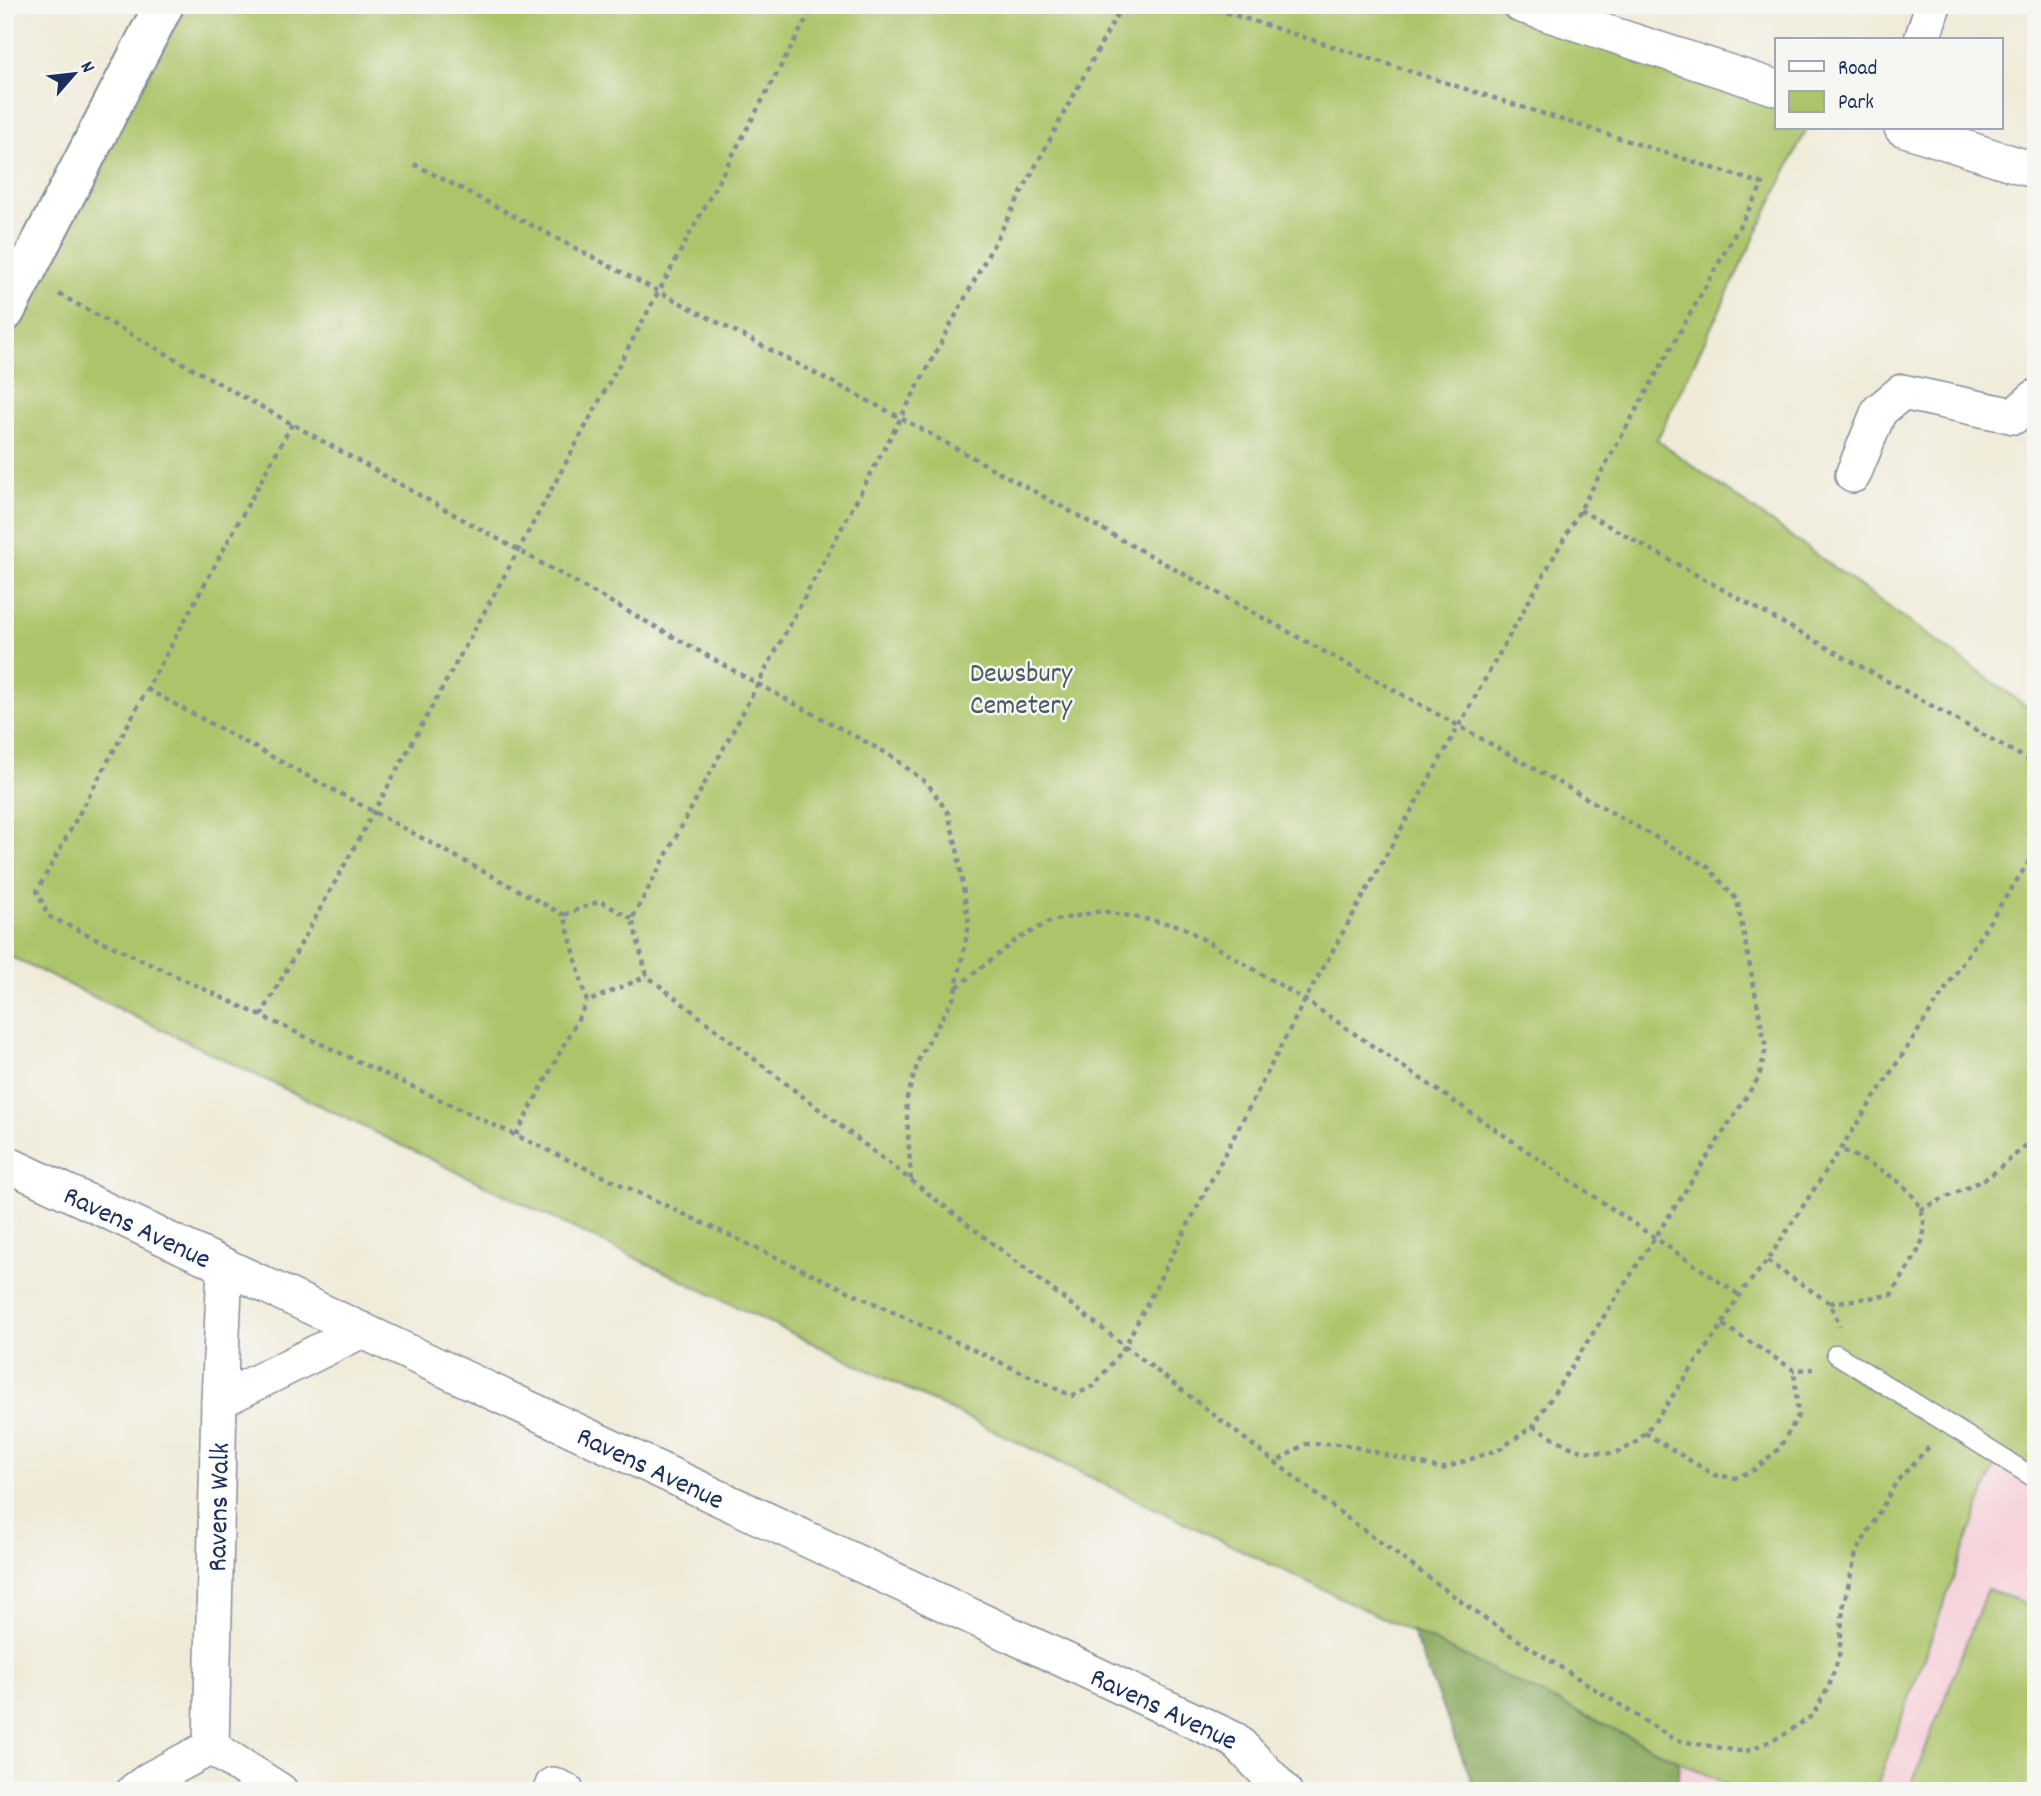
<svg xmlns="http://www.w3.org/2000/svg" width="2041" height="1796" font-family="Dekko,sans-serif">
	<rect width="100%" height="100%" fill="#f6f6f2"/>
	<filter id="ink" filterUnits="userSpaceOnUse"><feTurbulence type="fractalNoise" baseFrequency=".0143" numOctaves="2"/><feDisplacementMap in="SourceGraphic" scale="14" xChannelSelector="R" yChannelSelector="G"/><feConvolveMatrix kernelMatrix="1 2 1 2 8 2 1 2 1" color-interpolation-filters="sRGB"/></filter>
	<filter id="wash" filterUnits="userSpaceOnUse"><feTurbulence type="fractalNoise" baseFrequency=".00686" numOctaves="4" result="noise"/><feDisplacementMap in="SourceGraphic" scale="28" xChannelSelector="R" yChannelSelector="G"/><feGaussianBlur stdDeviation="1.57" result="paint"/><feColorMatrix in="noise" values="0 0 0 0 0 0 0 0 0 0 0 0 0 0 0 0 0 1.4 0 .05"/><feComposite in="paint" operator="in"/></filter>
	<g filter="url(#wash)">
		<rect width="100%" height="100%" fill="#f0ebd8"/>
		<path fill="#f6cfd9" d="M1998 1455 2036 1479V1791H1875Z
			M1679 1761 1741 1791H1677Z"/>
		<path fill="#adc56a" stroke="#647a64" stroke-width="2" d="M164 5H1521L1777 88V128H1807L1657 440 2036 713V1481L1998 1456 1875 1791H1741L5 954V312Z
			M1987 1589 2036 1607V1791H1909Z"/>
		<path fill="#8aaa5e" stroke="#526c5e" stroke-width="2" d="M1412 1631 1679 1761 1677 1791H1476Z"/>
	</g>
	<g filter="url(#ink)">
		<g fill="none" stroke-linecap="round" stroke-linejoin="round">
			<g stroke="#868d9b" stroke-width="21">
				<path id="service" d="M1836 1354 2036 1479"/>
			</g>
			<g stroke="#868d9b" stroke-width="38">
				<g id="minor">
					<path d="M1521 5 1777 88"/>
					<path d="M1922 40 1933 5"/>
					<path d="M1902 128 2036 171"/>
					<path d="M1853 475 1879 411 1902 392 2014 416 2036 397"/>
					<path id="s1" d="M5 1163 1235 1740 1284 1791"/>
					<path d="M219 1401 362 1330"/>
					<path id="s2" d="M211 1747 219 1401 225 1266"/>
					<path d="M134 1791 149 1780 211 1747 280 1791"/>
					<path d="M551 1791 553 1785 566 1791"/>
				</g>
			</g>
			<g stroke="#868d9b" stroke-width="42">
				<path id="tertiary" d="M5 312 164 5"/>
			</g>
			<path stroke="#868d9b" stroke-width="4.5" stroke-dasharray="5 5" stroke-linecap="butt" d="M1122 5 632 919 647 976 1342 1514 1485 1619 1675 1740 1745 1752 1782 1736 1813 1715 1829 1686 1839 1657 1843 1608 1856 1553 1897 1481 1930 1446
				M414 164 901 418 1459 726 1708 867 1737 900 1766 1048 1759 1077 1533 1426 1500 1449 1442 1469 1343 1444H1305L1276 1462
				M59 294 758 684 890 755 928 784 948 813 957 848 969 925 954 997 920 1056 906 1101 911 1180
				M292 424 37 891 48 916 1072 1396 1094 1386 1125 1346 1305 1000 1763 184 1203 5
				M1580 510 2036 764
				M147 689 564 915
				M632 919 600 901 564 915 587 1002 647 976
				M957 987 1016 940 1051 921 1102 911 1181 926 1305 1000 1739 1295
				M261 1016 518 551 814 5
				M516 1135 587 1002
				M1920 1210 1989 1177 2036 1137
				M1767 1261 1830 1303 1840 1326
				M1830 1303 1891 1295C1900 1280 1919 1254 1923 1238 1933 1189 1875 1167 1841 1149
				M1723 1325 1794 1370 1813 1369
				M1533 1426 1576 1450 1614 1454 1634 1444 1653 1424 1722 1325 1739 1295 1767 1261 2036 851
				M1645 1433 1714 1475 1735 1478 1754 1470 1779 1449 1798 1416 1794 1370"/>
			<use href="#service" stroke="#fff" stroke-width="18"/>
			<use href="#minor" stroke="#fff" stroke-width="35"/>
			<use href="#tertiary" stroke="#fff" stroke-width="38"/>
		</g>
	</g>
	<g text-anchor="middle" stroke-width="5" stroke-linejoin="round" paint-order="stroke">
		<g font-size="28" fill="#475c62" stroke="#f6f6f2">
			<text x="1021" y="681">Dewsbury<tspan x="1021" dy="32">Cemetery</tspan></text>
		</g>
		<g font-size="28" fill="#1b2f5e" stroke="#f6f6f2">
			<text dy="10" stroke="none"><textPath href="#s1" startOffset="147">Ravens Avenue</textPath></text>
			<text dy="10" stroke="none"><textPath href="#s1" startOffset="714">Ravens Avenue</textPath></text>
			<text dy="10" stroke="none"><textPath href="#s2" startOffset="240">Ravens Walk</textPath></text>
			<text dy="10" stroke="none"><textPath href="#s1" startOffset="1281">Ravens Avenue</textPath></text>
		</g>
	</g>
	<rect width="2041" height="1796" fill="none" stroke="#f6f6f2" stroke-width="28"/>
	<rect x="1775" y="38" width="228" height="91" fill="#f6f6f2" stroke="#9ea6b7" stroke-width="2"/>
	<rect x="1789" y="61" width="35" height="10" fill="#ffffff" stroke="#9ea6b7" stroke-width="2"/>
	<text x="1838" y="74" font-size="21" fill="#1b2f5e">Road</text>
	<rect x="1789" y="91" width="35" height="21" fill="#adc56a" stroke="#9ea6b7" stroke-width="2"/>
	<text x="1838" y="108" font-size="21" fill="#1b2f5e">Park</text>
	<g transform="translate(74 74) rotate(62)" stroke="#f6f6f2" stroke-width="5" paint-order="stroke">
	<path d="M0-5L12 26L0 18L-12 26Z" fill="#1b2f5e"/>
	<text y="-10" font-size="19" font-weight="bold" text-anchor="middle" fill="#1b2f5e">N</text>
	</g>
</svg>
